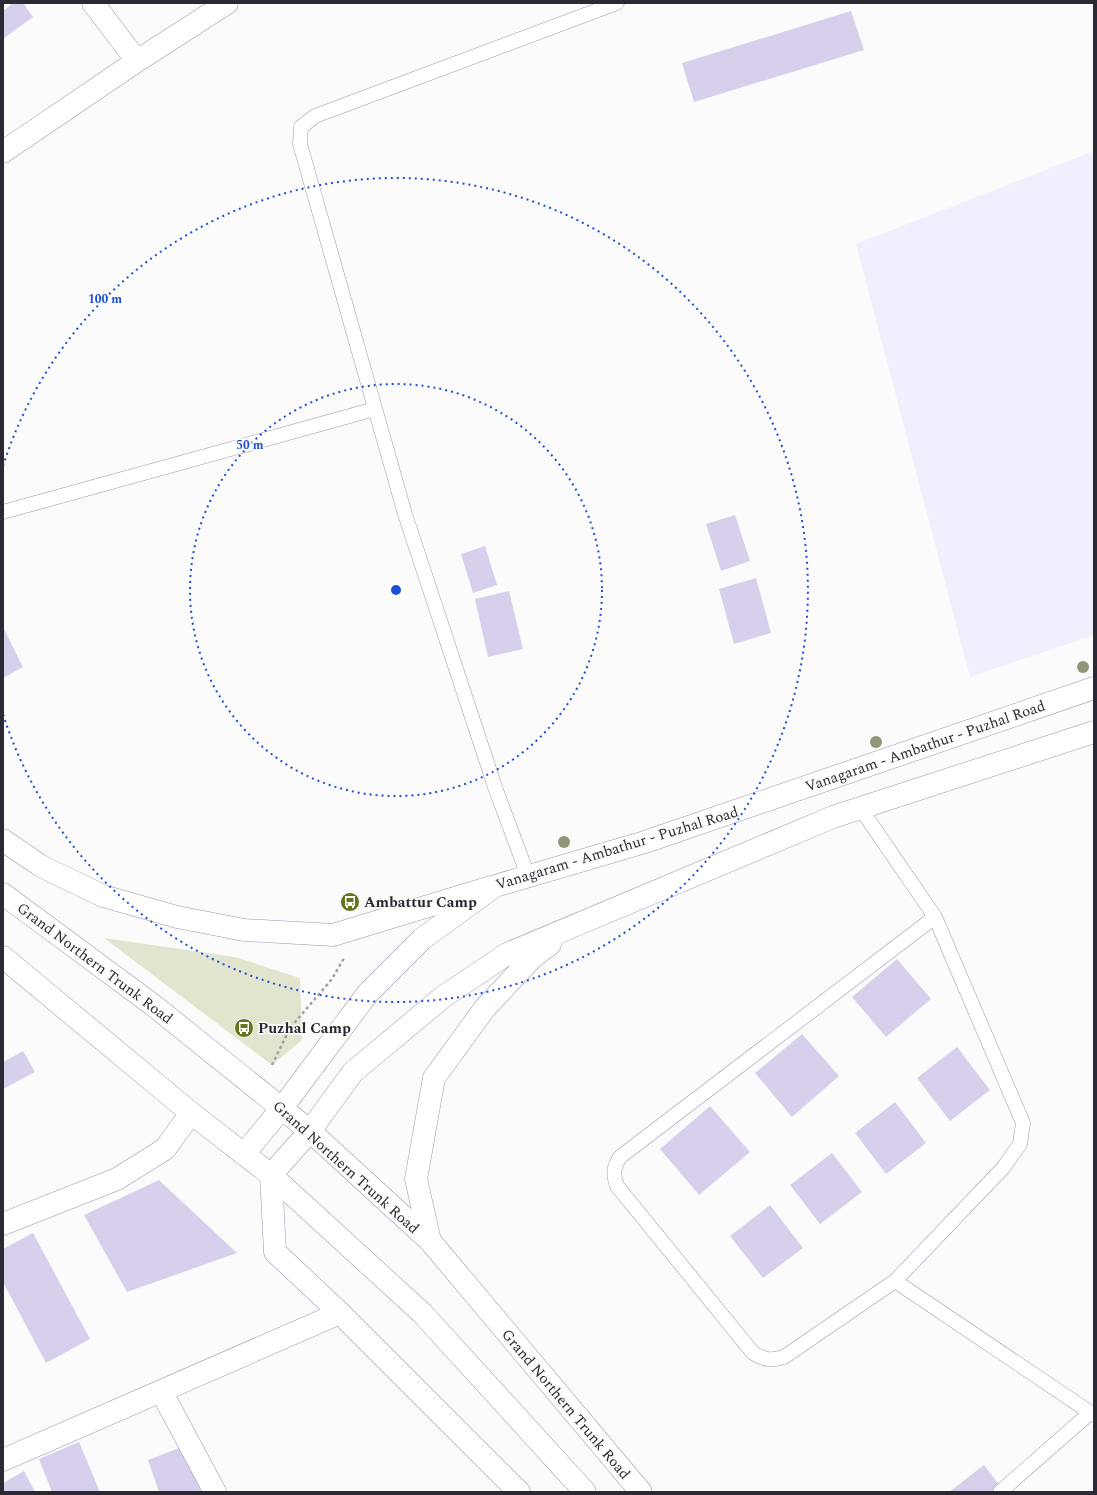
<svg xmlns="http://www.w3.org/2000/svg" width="1097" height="1495" font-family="Spectral,serif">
	<rect width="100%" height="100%" fill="#fbfbfb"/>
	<path fill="#f2eefd" d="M1094 151V635L970 677 856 244Z"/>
	<path fill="#e1e5cd" d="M104 938 235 957 300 978 302 1040 272 1065Z"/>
	<path fill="#d7cfec" d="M13 3H23L33 17 3 39V11Z
		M851 11 864 50 694 102 682 63Z
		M735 515 750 561 721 571 706 524Z
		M485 546 497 585 473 593 461 554Z
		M756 578 771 633 734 644 719 589Z
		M509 591 523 649 488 657 475 599Z
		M3 627 23 667 3 678Z
		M897 959 931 999 886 1037 852 997Z
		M802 1034 839 1076 792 1117 755 1073Z
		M957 1047 990 1090 950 1121 917 1078Z
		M23 1051 35 1072 3 1089V1062Z
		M895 1102 926 1143 886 1174 855 1133Z
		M710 1106 750 1152 699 1195 660 1149Z
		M832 1153 862 1192 820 1224 790 1185Z
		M159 1180 237 1253 127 1292 84 1215Z
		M770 1205 803 1248 763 1278 730 1236Z
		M33 1233 90 1339 46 1363 3 1282V1249Z
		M79 1442 100 1492H52L39 1459Z
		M184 1446 201 1492H159L148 1460Z
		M984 1465 1000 1486 993 1492H949Z
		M24 1471 35 1492H3V1483Z"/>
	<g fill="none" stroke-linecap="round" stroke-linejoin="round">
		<g stroke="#9c94b0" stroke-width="15">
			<path id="service" d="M3 512 375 409
				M861 809 935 917 1023 1123 1020 1144 1003 1168 895 1281 1094 1415
				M528 876 496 790 405 514 300 144 301 127 315 116 617 3
				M895 1281 784 1357C771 1361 765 1360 753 1353L617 1186C613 1174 613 1168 620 1157L935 917
				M1000 1492 1091 1412"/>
		</g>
		<g stroke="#9c94b0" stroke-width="23">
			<path id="minor" d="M93 3 137 61
				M3 152 137 61 227 3
				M3 1224 117 1179 165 1149 191 1113
				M161 1391 215 1492
				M3 1460 340 1313"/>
		</g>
		<g stroke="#9c94b0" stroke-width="23">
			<path id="tertiary" d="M3 840 41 866 103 896 177 917 244 930 333 935 491 887
				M271 1175 275 1252 340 1313 519 1492"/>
		</g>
		<g stroke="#9c94b0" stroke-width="23">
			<path id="primary" d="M244 1154 282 1108 368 993 422 939 495 886 645 842 1094 688
				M271 1175 310 1131 353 1072 443 997 507 954 833 817 1094 732
				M430 1241 416 1179 434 1078 485 1008 533 957 550 944"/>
		</g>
		<g stroke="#9c94b0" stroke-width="23">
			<path id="trunk" d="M3 894 153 1005 310 1131 430 1241 641 1492
				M3 957 191 1113 271 1175 422 1313 585 1492"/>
		</g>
		<path stroke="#a3a1a6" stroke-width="2.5" stroke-dasharray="3 3" stroke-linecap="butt" d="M272 1065 290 1028 332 979 344 958"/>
		<use href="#service" stroke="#fff" stroke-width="14"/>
		<use href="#minor" stroke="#fff" stroke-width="22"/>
		<use href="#tertiary" stroke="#fff" stroke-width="22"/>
		<use href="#primary" stroke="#fff" stroke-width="22"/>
		<use href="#trunk" stroke="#fff" stroke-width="22"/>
	</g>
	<g fill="#929676">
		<circle cx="1083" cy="667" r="6"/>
		<circle cx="876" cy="742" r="6"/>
		<circle cx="564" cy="842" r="6"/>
	</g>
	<g fill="none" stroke="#1d4ed8" stroke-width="2" stroke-dasharray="2 4">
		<circle cx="396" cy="590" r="206"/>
		<path d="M3 466A412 412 0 1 1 3 714"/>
	</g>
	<defs>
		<g id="bus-disc" transform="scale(1)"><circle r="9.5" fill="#68731d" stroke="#fbfbfb"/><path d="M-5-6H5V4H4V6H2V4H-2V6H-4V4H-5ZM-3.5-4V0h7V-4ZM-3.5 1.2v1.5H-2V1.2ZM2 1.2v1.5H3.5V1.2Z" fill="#fff"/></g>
	</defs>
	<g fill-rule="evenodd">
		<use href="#bus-disc" x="350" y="902"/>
		<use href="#bus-disc" x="244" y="1028"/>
	</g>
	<g text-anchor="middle" stroke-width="3.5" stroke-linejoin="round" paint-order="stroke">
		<g font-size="15" fill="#2c2934" stroke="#fbfbfb">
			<text transform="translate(925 746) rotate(-19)" y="5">Vanagaram - Ambathur - Puzhal Road</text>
			<text transform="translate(617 848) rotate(-17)" y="5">Vanagaram - Ambathur - Puzhal Road</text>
			<text transform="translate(95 963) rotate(37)" y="5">Grand Northern Trunk Road</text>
			<text transform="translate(346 1167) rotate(42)" y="5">Grand Northern Trunk Road</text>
			<text transform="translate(566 1404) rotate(50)" y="5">Grand Northern Trunk Road</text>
		</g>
		<g font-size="15" font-weight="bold" fill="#2c2934" stroke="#fbfbfb" text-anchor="start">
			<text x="364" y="907">Ambattur Camp</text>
			<text x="258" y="1033">Puzhal Camp</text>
		</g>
	</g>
	<circle cx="396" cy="590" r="6" fill="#1d4ed8" stroke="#fbfbfb" stroke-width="2"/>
	<g font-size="12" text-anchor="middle" font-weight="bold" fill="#1d4ed8" stroke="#fbfbfb" stroke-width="3.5" stroke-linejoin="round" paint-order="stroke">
		<text x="105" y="303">100 m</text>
		<text x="250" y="449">50 m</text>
	</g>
	<rect width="1097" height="1495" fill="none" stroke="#2c2934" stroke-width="8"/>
</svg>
